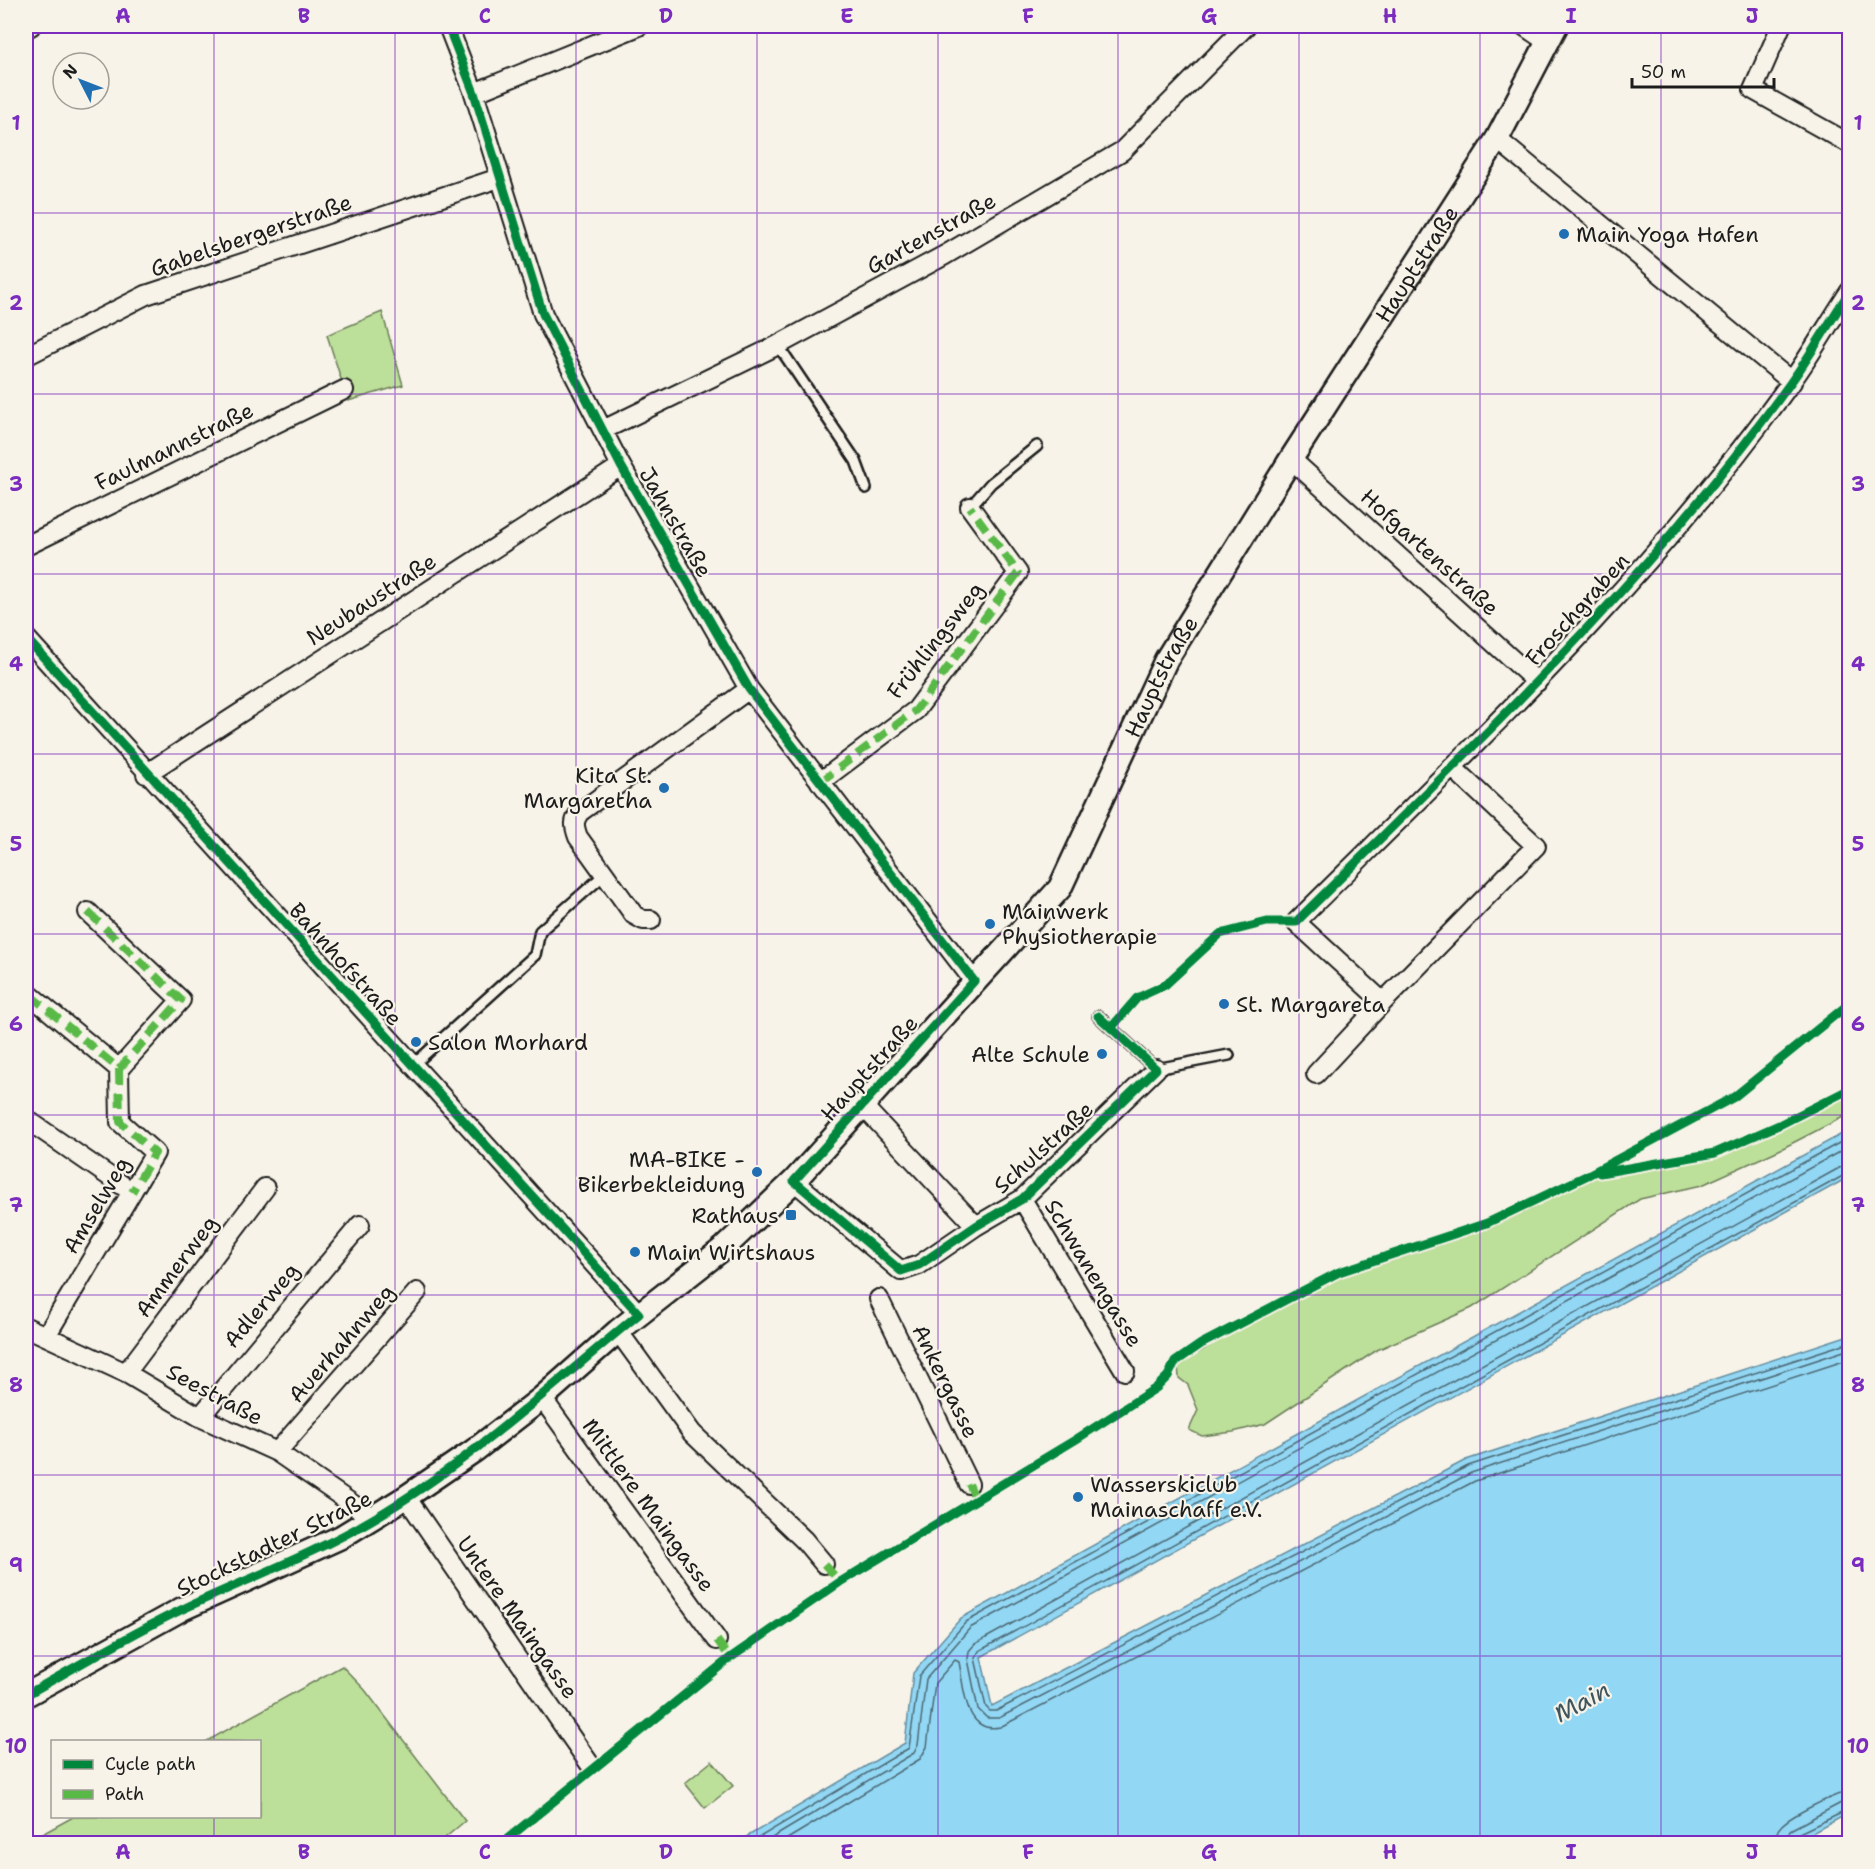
<svg xmlns="http://www.w3.org/2000/svg" width="1875" height="1869" font-family="'Shantell Sans',sans-serif">
	<rect width="100%" height="100%" fill="#f7f3e8"/>
	<filter id="ink" filterUnits="userSpaceOnUse"><feTurbulence type="fractalNoise" baseFrequency=".0167" numOctaves="2"/><feDisplacementMap in="SourceGraphic" scale="12" xChannelSelector="R" yChannelSelector="G"/><feConvolveMatrix kernelMatrix="1 2 1 2 8 2 1 2 1" color-interpolation-filters="sRGB"/></filter>
	<g filter="url(#ink)">
		<path fill="#bcdf99" stroke="#6c7e5a" stroke-width="1.5" d="M382 312 403 385 348 401 327 335Z
			M1849 1092V1114L1779 1150 1702 1185 1640 1199 1472 1308 1377 1350 1265 1424 1233 1432 1202 1436 1189 1430 1198 1410 1188 1385 1179 1378 1178 1365 1229 1334 1341 1274 1378 1265 1489 1228 1595 1177 1707 1159 1750 1144Z
			M342 1666 365 1690 465 1821 439 1843H26L73 1817 260 1816V1742L207 1741Z
			M712 1761 733 1786 705 1808 685 1783Z"/>
		<path fill="#92d7f4" stroke="#638c9e" stroke-width="1.5" d="M1849 1130V1177L981 1657 992 1706 1466 1460 1849 1335V1813L1792 1844 736 1843 905 1743 913 1673 961 1618Z"/>
		<g fill="none" stroke-linecap="round" stroke-linejoin="round">
			<path stroke="#4b6772" stroke-width="1.5" d="M1850 1165 1841 1167 975 1644 969 1651 968 1659 978 1709 987 1718H999L1471 1473 1850 1349
				M1850 1172 979 1651 975 1658 986 1707 990 1711H996L1468 1466 1850 1342
				M748 1844 909 1748 919 1676 966 1622 1850 1137
				M762 1844 914 1753 918 1745 926 1679 970 1628 1850 1146
				M779 1844 920 1759 927 1747 935 1683 955 1660 959 1662C964 1686 964 1735 1000 1727L1475 1481 1850 1359
				M1775 1844C1775 1837 1776 1831 1781 1826 1790 1816 1837 1792 1850 1792
				M1784 1844 1790 1830 1841 1803 1850 1801
				M1791 1844 1795 1835 1850 1809"/>
			<g stroke="#1c1c1c" stroke-width="14">
				<path id="service" d="M778 345 856 461 866 488
					M970 507 991 483 1037 446
					M1098 1016 1156 1069 1229 1055
					M412 1066 535 955 540 931 605 874"/>
			</g>
			<g stroke="#1c1c1c" stroke-width="22">
				<path id="minor" d="M448 26 474 93 543 314 621 466 749 689 974 981
					M1524 26 1549 43
					M1781 26 1753 90 1850 144
					M26 28 31 26
					M474 93 639 26
					M1497 139 1792 382
					M26 356 146 295 499 178
					M603 430 778 345 945 255 1122 151 1246 26
					M1291 459 1537 682
					M26 546 344 390
					M26 638 639 1314
					M146 774 621 466
					M820 782 916 710 1018 573 970 507
					M88 912 181 1000 119 1069
					M651 920H643L634 915 578 837C574 826 573 821 580 812L749 689
					M30 995 119 1069
					M1383 1002 1536 846 1452 767
					M1316 1074 1383 1002 1296 922C1469 750 1649 581 1791 382 1812 353 1830 321 1850 291
					M862 1105 976 1226
					M26 1119 132 1192
					M794 1181 901 1271 919 1265 976 1226 1022 1199 1156 1069
					M1022 1199 1125 1371
					M879 1299 969 1484
					M26 1327 126 1373 200 1417 277 1452 374 1519
					M618 1331 692 1433 804 1540 824 1564
					M46 1336 155 1153 120 1122 119 1069
					M126 1373 265 1188
					M542 1398 717 1640
					M200 1417 360 1225
					M277 1452 417 1292
					M406 1497 589 1763"/>
			</g>
			<g stroke="#1c1c1c" stroke-width="27">
				<g id="tertiary">
					<path id="s1" d="M26 1695 182 1609 341 1537 406 1497 475 1450 542 1398 618 1331 725 1247 794 1181 1060 888 1166 660 1291 459 1497 139 1556 26"/>
				</g>
			</g>
			<use href="#service" stroke="#f7f3e8" stroke-width="9"/>
			<use href="#minor" stroke="#f7f3e8" stroke-width="18"/>
			<use href="#tertiary" stroke="#f7f3e8" stroke-width="22"/>
			<path stroke="#58b947" stroke-width="8" stroke-dasharray="15 8" stroke-linecap="butt" d="M820 782 916 710 1018 573 970 507
				M88 912 181 1000 119 1069
				M30 995 119 1069
				M119 1069 120 1122 155 1153 132 1192
				M969 1484 976 1500
				M824 1564 840 1582
				M717 1640 730 1658"/>
			<g stroke="#f7f3e8" stroke-width="13">
				<path id="cycleway" d="M448 26 474 93 543 314 621 466 749 689 974 981 794 1181 901 1271 919 1265 976 1226 1022 1199 1156 1069 1098 1016
					M26 638 639 1314C552 1385 470 1462 373 1519 314 1554 247 1579 185 1608 130 1634 78 1666 26 1695
					M1111 1028 1137 998 1165 985 1220 934 1267 922H1296C1469 750 1649 581 1791 382 1812 353 1830 321 1850 291
					M1600 1173 1715 1153 1781 1124 1850 1089
					M501 1844 730 1658 840 1582 1075 1440 1156 1388 1168 1376 1175 1362 1201 1344 1339 1272 1487 1223 1588 1175 1734 1097 1850 1003"/>
			</g>
			<use href="#cycleway" stroke="#00873e" stroke-width="9"/>
		</g>
	</g>
	<path fill="none" stroke="#7b2cbf" stroke-width="1.5" stroke-opacity="0.55" d="M214 26V1742M395 26V1844M576 26V1844M757 26V1844M938 26V1844M1118 26V1844M1299 26V1844M1480 26V1844M1661 26V1844M26 213H1850M26 394H1850M26 574H1850M26 754H1850M26 934H1850M26 1115H1850M26 1295H1850M26 1475H1850M26 1656H1850M214 1816V1844"/>
	<g fill="#1f6fb2" stroke="#f7f3e8" stroke-width="2">
		<circle cx="1564" cy="234" r="6"/>
		<circle cx="664" cy="788" r="6"/>
		<circle cx="990" cy="924" r="6"/>
		<circle cx="1224" cy="1004" r="6"/>
		<circle cx="416" cy="1042" r="6"/>
		<circle cx="1102" cy="1054" r="6"/>
		<circle cx="757" cy="1172" r="6"/>
		<rect x="785" y="1209" width="12" height="12" rx="3"/>
		<circle cx="635" cy="1252" r="6"/>
		<circle cx="1078" cy="1497" r="6"/>
	</g>
	<g text-anchor="middle" stroke-width="4.5" stroke-linejoin="round" paint-order="stroke">
		<g font-size="22" fill="#1c1c1c" stroke="#f7f3e8">
			<text transform="translate(931 233) rotate(-29)" y="8">Gartenstraße</text>
			<text transform="translate(251 235) rotate(-19)" y="8">Gabelsbergerstraße</text>
			<text dy="8" stroke="none"><textPath href="#s1" startOffset="2046">Hauptstraße</textPath></text>
			<text transform="translate(174 446) rotate(-26)" y="8">Faulmannstraße</text>
			<text transform="translate(676 522) rotate(60)" y="8">Jahnstraße</text>
			<text transform="translate(1430 552) rotate(42)" y="8">Hofgartenstraße</text>
			<text transform="translate(371 599) rotate(-33)" y="8">Neubaustraße</text>
			<text transform="translate(1577 609) rotate(-48)" y="8">Froschgraben</text>
			<text transform="translate(935 640) rotate(-52)" y="8">Frühlingsweg</text>
			<text dy="8" stroke="none"><textPath href="#s1" startOffset="1560">Hauptstraße</textPath></text>
			<text transform="translate(346 964) rotate(48)" y="8">Bahnhofstraße</text>
			<text transform="translate(869 1068) rotate(-48)" y="8">Hauptstraße</text>
			<text transform="translate(1043 1147) rotate(-42)" y="8">Schulstraße</text>
			<text transform="translate(96 1205) rotate(-59)" y="8">Amselweg</text>
			<text transform="translate(176 1266) rotate(-53)" y="8">Ammerweg</text>
			<text transform="translate(1094 1273) rotate(59)" y="8">Schwanengasse</text>
			<text transform="translate(261 1305) rotate(-50)" y="8">Adlerweg</text>
			<text transform="translate(341 1343) rotate(-49)" y="8">Auerhahnweg</text>
			<text transform="translate(946 1381) rotate(64)" y="8">Ankergasse</text>
			<text transform="translate(215 1394) rotate(28)" y="8">Seestraße</text>
			<text transform="translate(649 1505) rotate(54)" y="8">Mittlere Maingasse</text>
			<text transform="translate(274 1543) rotate(-26)" y="8">Stockstadter Straße</text>
			<text transform="translate(518 1617) rotate(55)" y="8">Untere Maingasse</text>
		</g>
		<g font-size="22" fill="#1c1c1c" stroke="#f7f3e8" text-anchor="start">
			<text x="1576" y="242">Main Yoga Hafen</text>
			<text x="652" y="783" text-anchor="end">Kita St.<tspan x="652" dy="25">Margaretha</tspan></text>
			<text x="1002" y="919">Mainwerk<tspan x="1002" dy="25">Physiotherapie</tspan></text>
			<text x="1236" y="1012">St. Margareta</text>
			<text x="428" y="1050">Salon Morhard</text>
			<text x="1090" y="1062" text-anchor="end">Alte Schule</text>
			<text x="745" y="1167" text-anchor="end">MA-BIKE -<tspan x="745" dy="25">Bikerbekleidung</tspan></text>
			<text x="779" y="1223" text-anchor="end">Rathaus</text>
			<text x="647" y="1260">Main Wirtshaus</text>
			<text x="1090" y="1492">Wasserskiclub<tspan x="1090" dy="25">Mainaschaff e.V.</tspan></text>
		</g>
		<g font-size="24" font-style="italic" fill="#3f545d" stroke="#f7f3e8">
			<text transform="translate(1582 1702) rotate(-28)" y="8">Main</text>
		</g>
	</g>
	<rect width="1875" height="1869" fill="none" stroke="#f7f3e8" stroke-width="66"/>
	<rect x="51" y="1740" width="210" height="78" fill="#f7f3e8" stroke="#9f9d96" stroke-width="1.5"/>
	<rect x="63" y="1760" width="30" height="9" fill="#00873e" stroke="#9f9d96" stroke-width="1.5"/>
	<text x="105" y="1770" font-size="18" fill="#1c1c1c">Cycle path</text>
	<rect x="63" y="1790" width="30" height="9" fill="#58b947" stroke="#9f9d96" stroke-width="1.5"/>
	<text x="105" y="1800" font-size="18" fill="#1c1c1c">Path</text>
	<g transform="translate(81 81) rotate(312)"><circle r="28" fill="#f7f3e8" stroke="#9f9d96" stroke-width="1.5"/>
	<path d="M0-4.5L10 22L0 15L-10 22Z" fill="#1f6fb2"/>
	<text y="-9" font-size="16" font-weight="bold" text-anchor="middle" fill="#1c1c1c">N</text>
	</g>
	<path d="M1632 78v9h142v-9" fill="none" stroke="#1c1c1c" stroke-width="3"/>
	<text x="1641" y="78" font-size="18" fill="#1c1c1c" stroke="#f7f3e8" stroke-width="4.5" paint-order="stroke">50 m</text>
	<rect x="33" y="33" width="1809" height="1803" fill="none" stroke="#7b2cbf" stroke-width="2"/>
	<g font-size="20" text-anchor="middle" font-weight="bold" fill="#7b2cbf">
		<text x="123" y="23">A</text>
		<text x="304" y="23">B</text>
		<text x="485" y="23">C</text>
		<text x="666" y="23">D</text>
		<text x="847" y="23">E</text>
		<text x="1028" y="23">F</text>
		<text x="1209" y="23">G</text>
		<text x="1390" y="23">H</text>
		<text x="1571" y="23">I</text>
		<text x="1752" y="23">J</text>
		<text x="16" y="130">1</text>
		<text x="1858" y="130">1</text>
		<text x="16" y="310">2</text>
		<text x="1858" y="310">2</text>
		<text x="16" y="491">3</text>
		<text x="1858" y="491">3</text>
		<text x="16" y="671">4</text>
		<text x="1858" y="671">4</text>
		<text x="16" y="851">5</text>
		<text x="1858" y="851">5</text>
		<text x="16" y="1031">6</text>
		<text x="1858" y="1031">6</text>
		<text x="16" y="1212">7</text>
		<text x="1858" y="1212">7</text>
		<text x="16" y="1392">8</text>
		<text x="1858" y="1392">8</text>
		<text x="16" y="1572">9</text>
		<text x="1858" y="1572">9</text>
		<text x="16" y="1753">10</text>
		<text x="1858" y="1753">10</text>
		<text x="123" y="1859">A</text>
		<text x="304" y="1859">B</text>
		<text x="485" y="1859">C</text>
		<text x="666" y="1859">D</text>
		<text x="847" y="1859">E</text>
		<text x="1028" y="1859">F</text>
		<text x="1209" y="1859">G</text>
		<text x="1390" y="1859">H</text>
		<text x="1571" y="1859">I</text>
		<text x="1752" y="1859">J</text>
	</g>
</svg>
